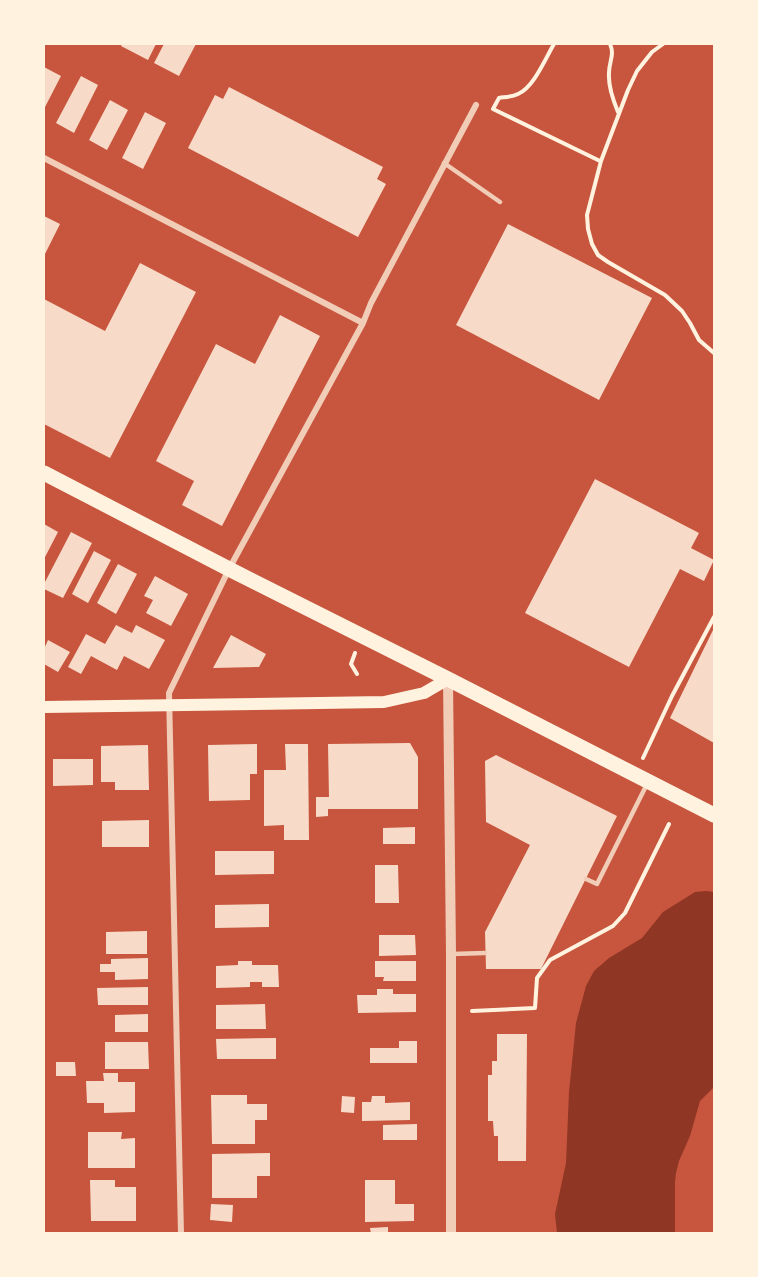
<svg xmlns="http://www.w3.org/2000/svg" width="758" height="1277" font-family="Arial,sans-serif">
	<rect width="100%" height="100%" fill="#c8553d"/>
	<path fill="#8f3625" d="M706 891 714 892V1087L700 1101 690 1136 679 1161 676 1173 675 1182V1233H557L555 1214 566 1163 569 1092 576 1023 586 986 594 971 609 958 642 938 663 912 695 892Z"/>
	<path fill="#f7dbc8" d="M122 44H156L148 60 121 46Z
		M164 44H196L179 76 154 63Z
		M44 67 61 76 44 109Z
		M81 76 98 85 74 133 56 123Z
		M229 87 383 167 377 179 386 184 358 237 188 148 215 95 223 99Z
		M110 100 128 110 107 150 89 140Z
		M145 112 166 123 143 169 122 158Z
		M44 216 60 224 44 256Z
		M508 224 652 298 599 400 456 325Z
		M140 263 196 292 110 458 44 424V299L105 331Z
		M280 315 320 336 222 526 182 505 194 481 156 461 216 344 255 364Z
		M595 479 699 533 691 548 714 560 704 581 680 569 629 667 525 613Z
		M44 524 58 532 44 559Z
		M71 532 92 543 63 598 44 589V584Z
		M94 551 111 560 88 603 72 594Z
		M118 564 137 574 116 614 97 603Z
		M155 576 188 594 171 626 146 613 153 600 144 596Z
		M116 625 132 633 136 625 165 640 149 669 124 656 117 670 91 656 81 674 68 667 86 634 105 644Z
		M714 628V743L670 718Z
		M231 635 266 654 259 667 213 668Z
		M48 640 70 652 58 672 44 664V649Z
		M410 743 418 757V809H328V816L316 817V797H329L328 744Z
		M257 744V774H250V800L209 801 208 745Z
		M285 744H308L309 840H284V825L264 826V770H286Z
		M148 745 149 790H115V782H101V746Z
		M496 755 617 816 541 969H486L485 932 530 845 486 822 485 761Z
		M53 759H93V785L53 786Z
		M149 820V847H102V821Z
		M415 827V844H383V828Z
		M215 851H274V874L215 875Z
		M375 865H398L399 903H375Z
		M269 904V927L215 928V905Z
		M147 931V954H106V932Z
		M379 935H415L416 955 379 956Z
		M148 958V979L115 980V972H100V964H111V959Z
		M238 961H252V965H278L279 987H262V982H250V987L216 988V966L238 965Z
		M375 961H416V981H383L384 977H375Z
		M148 987V1005H98L97 988Z
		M377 989H393V994H416V1012L358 1013 357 995H377Z
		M265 1004 266 1029H216V1005Z
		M148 1014V1032H115V1015Z
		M497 1034H527L526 1161H498V1136H494L493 1121H488V1075H492V1061H497Z
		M276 1038V1059H217L216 1039Z
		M399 1041H417V1063H370V1048H399Z
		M105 1042H148L149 1069H105Z
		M56 1062H75L76 1076H56Z
		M103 1073H118V1082H135V1112L104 1113V1103H87L86 1081H104Z
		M211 1095H247V1104H267V1120H255V1144H212Z
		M342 1096 355 1097 354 1113 341 1112Z
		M372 1096H385V1103L410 1102V1120L362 1121V1102H371Z
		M417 1124V1140H383V1125Z
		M88 1132H122L121 1139 135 1138V1168H88Z
		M270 1153V1176H257V1198H212V1154Z
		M90 1180H115V1187H136V1221H91Z
		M365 1180H395V1204H414V1221L365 1222Z
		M211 1204 233 1205 232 1222 210 1220Z
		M388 1227V1234H371L370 1228Z"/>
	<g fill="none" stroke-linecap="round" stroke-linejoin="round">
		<path stroke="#fff3e0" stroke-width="4" d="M554 44C545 59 534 87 518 94 512 97 505 97 499 98L493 109 600 161
			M610 44C615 55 609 61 609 73 608 86 613 100 618 112
			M663 44 652 52 637 71 628 90 601 161 587 215 588 229 592 244 598 255 608 262 665 295 682 311 690 323 699 340 714 353
			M355 653 351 664 357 674
			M643 758 672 696 714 617
			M472 1011 535 1008 537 978 550 960 613 926 625 913 669 824"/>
		<path stroke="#f1ccb7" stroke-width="4.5" d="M444 163 500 202
			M586 879 597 884 647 784
			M452 954 485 953"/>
		<path stroke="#f1ccb7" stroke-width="6" d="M44 158 363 323
			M181 1234 169 693 229 569 363 323 371 303 476 105"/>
		<path stroke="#f1ccb7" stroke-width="10" d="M448 679 451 954V1234"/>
		<path stroke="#fff3e0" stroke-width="12" d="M44 707 384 702 424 693 448 679"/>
		<path stroke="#fff3e0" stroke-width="15" d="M44 473 229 569 448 679 714 815"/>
	</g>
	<rect width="758" height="1277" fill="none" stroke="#fff3e0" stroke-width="90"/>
</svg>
